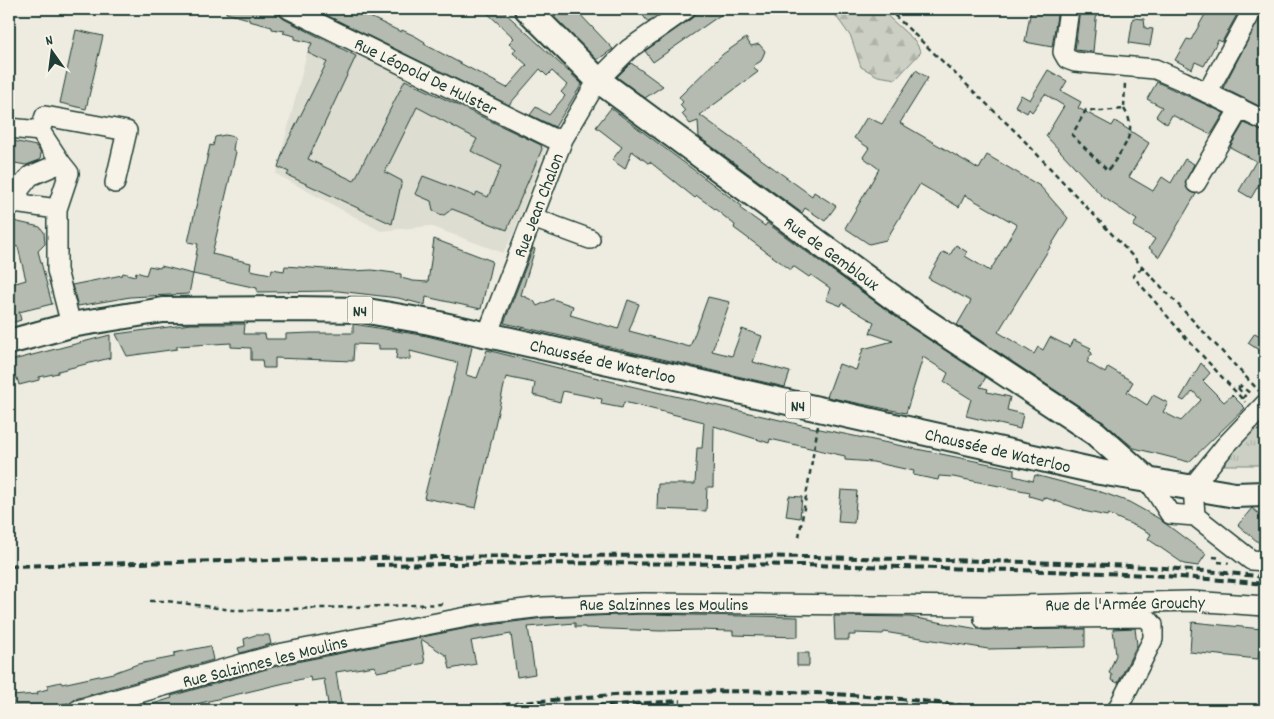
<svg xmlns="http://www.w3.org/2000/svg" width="1274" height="719" font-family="Dekko,sans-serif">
	<defs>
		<pattern id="grass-tufts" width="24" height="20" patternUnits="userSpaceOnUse" patternTransform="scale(1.25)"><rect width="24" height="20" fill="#cccfc4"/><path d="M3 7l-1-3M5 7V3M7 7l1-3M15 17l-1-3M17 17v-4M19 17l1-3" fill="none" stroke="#afb3a9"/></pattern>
		<pattern id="forest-firs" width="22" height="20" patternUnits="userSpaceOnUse" patternTransform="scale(1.25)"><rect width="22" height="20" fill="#cccfc4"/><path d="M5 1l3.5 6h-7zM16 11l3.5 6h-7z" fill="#afb3a9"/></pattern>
	</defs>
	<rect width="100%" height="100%" fill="#eeece1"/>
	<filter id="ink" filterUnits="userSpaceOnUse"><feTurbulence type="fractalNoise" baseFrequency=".02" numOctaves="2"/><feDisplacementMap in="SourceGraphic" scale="10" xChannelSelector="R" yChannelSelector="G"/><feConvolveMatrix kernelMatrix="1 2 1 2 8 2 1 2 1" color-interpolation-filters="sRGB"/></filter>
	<g filter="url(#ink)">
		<path fill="#ddddd2" d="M312 33 431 91 435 86 548 143 513 235 503 253 430 226 381 231 276 174Z"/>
		<path fill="url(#grass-tufts)" stroke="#76867c" d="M1258 426 1265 437V465H1221Z"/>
		<path fill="url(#forest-firs)" stroke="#76867c" d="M831 9H880L915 41 921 52 896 79 878 76 861 67 851 37Z"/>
		<path fill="#b5bbb0" stroke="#1f3d34" d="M226 9H278L279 15 284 19 356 56 308 159 354 181 405 80 541 145 542 149 507 230 452 209 444 215 439 214 433 210 431 201 415 194 423 176 475 196 477 192 488 197 501 166 471 151 477 139 417 107 385 172 402 181 392 224 287 175 289 172 278 167 284 149 327 62 308 53 312 43 295 39V36L283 33 285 31 272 29V27L249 21V19L226 13Z
			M314 9H358L367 13 366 15 401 32 402 30 415 36 425 42 424 44 507 88 527 65 513 53 516 49 509 43 514 38 483 9H501L582 84 555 127 530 115 536 107 549 115 565 96 561 92 567 85 552 71 547 76 540 69 509 105Z
			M546 9H575L613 49 597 60Z
			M647 9H667L648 22 641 13Z
			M697 9H729L653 62 645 51 692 18Z
			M1031 9H1058L1052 47 1025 42Z
			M1080 9H1097L1093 52 1075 50Z
			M1208 9H1240L1222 42 1218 40 1204 66 1195 62 1192 69 1175 60 1187 39 1191 40Z
			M1264 9 1265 61 1262 68 1265 69V109L1223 88Z
			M1133 18 1144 19 1145 28 1153 29 1150 46 1129 43Z
			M76 30 103 36 86 109 60 103Z
			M746 38 751 46 759 44 765 51 761 61 753 66 758 72 700 115 812 196 814 192 836 206 825 221 805 208 802 213 699 137 698 121 690 124 682 114 685 111 680 105 683 102 679 97 723 54Z
			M631 63 641 70 663 86 645 98 617 77Z
			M916 70 928 78 900 123 979 169 987 155 1040 186 1068 218 998 332 1034 354 1038 347 1043 350 1050 337 1070 347 1074 340 1091 348 1089 351 1092 353 1087 362 1105 373 1108 367 1133 382 1127 392 1147 405 1153 395 1168 403 1163 412 1181 421 1201 400 1193 391 1184 401 1180 399 1201 363 1210 373 1203 381 1224 402 1232 395 1245 408 1189 462 1134 448 1103 422 957 325 971 301 928 278 943 252 950 255 956 245 967 252 965 256 990 271 1017 225 965 195 959 207 920 184 886 240 869 244 845 228 879 169 863 157 869 148 854 138 867 117 882 124Z
			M1048 70 1067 81 1061 91 1081 102 1078 108 1112 126 1115 121 1149 143 1129 177 1153 191 1162 177 1171 183 1185 159 1194 164 1185 183 1190 192 1196 194 1159 257 1149 248 1155 239 1133 226 1137 220 1103 197 1046 136 1064 106 1045 94 1032 112 1029 109 1027 113 1015 106 1021 95 1030 100Z
			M1157 82 1224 113 1212 133 1210 134 1172 115 1167 124 1156 116 1162 107 1147 99Z
			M611 108 742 206 741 209 765 226 767 223 910 327 986 377 980 387 988 389 987 392 1010 397 1007 410 1023 414 1020 429 966 416 971 399 944 382 948 373 923 357 906 413 827 397 839 364 856 370 863 349 893 341 870 333 874 322 865 317 842 303 841 306 826 300 830 288 811 275 809 277 793 266 791 270 734 228 735 225 715 209 697 196 695 198 650 162 648 163 632 151 625 169 612 160 622 147 596 127Z
			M1244 123 1265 132V174L1251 198 1239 191 1256 161 1230 147Z
			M225 135 235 137 233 150 236 152 212 254 251 263 250 270 271 274 272 269 284 271 285 266 352 271 372 270 401 274V278L413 281 428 282 434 239 492 261 481 309 426 297 425 305 398 298 338 291 257 292V288L193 274 198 244 188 242 210 145 213 146 215 137Z
			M9 140 36 146 41 153 40 160 26 165 9 162Z
			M9 220 40 227 44 232 45 244 38 251 52 304 19 312 21 320 9 324V285L26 280 18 247 9 245Z
			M533 248 535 249 521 295 534 301 537 306 553 299 573 306 570 315 618 329 628 300 639 304 629 331 690 347 708 297 730 302 712 351 732 356 742 329 762 336 753 362 790 372 785 387 504 323Z
			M149 266 160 268 161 266 193 274 189 294 130 297 78 306 72 285 122 275 123 273 135 276 136 272 146 275Z
			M191 324H245L244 334H265L266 339H286V334L311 333H353V324L427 336 472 347 466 375 477 378 487 350 626 385 815 428 1014 469V476L1033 481 1035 475 1104 493 1129 502 1158 518 1206 554 1198 566 1184 564 1148 539 1151 534 1140 528 1108 514 1107 516 1083 511V510L1043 497V500L1029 496 1030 492 953 477 939 476 938 480 913 475 914 471 873 462 845 460V456L770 439 769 443 714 426 713 487H707L706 511 657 509 658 484H695L697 448H702L704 422 624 402 622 408 601 404 602 399 563 391 560 402 533 395 535 383 506 377 476 508 424 498 458 363 410 351V359H396L397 349H379V345L354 344 353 361 275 358V368H263L262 360H251V348L231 347V343L177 346V349L127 356 116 334Z
			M1255 333 1265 339V354L1248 343Z
			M110 335V358L58 371V373L39 377V380L19 385 17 378H9V361Z
			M841 490 857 491 854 523 838 522Z
			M789 496 802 497 800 518 786 516Z
			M1252 508 1265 519V548L1238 525Z
			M643 614 798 617V637L733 635V631L697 630 660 631 585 628V627H575V623L528 627 535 674 517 677 511 634 471 641 476 664 450 669 447 656 421 639 425 663 377 672 375 666 336 672 342 710H329L324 679 311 681 310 677 188 706 190 710H119L145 703 146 706 172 698 171 696 281 665 468 628 543 618Z
			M834 616 910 617 984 630 1085 629V647L988 649 884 632 883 634 855 633V635H849V640H835Z
			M1192 622 1262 629 1258 659 1190 652Z
			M1135 628 1137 645 1118 683 1111 680 1112 675 1109 673 1116 655 1113 629Z
			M255 635H269L271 644 240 653 238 648 245 646 244 639Z
			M210 646 213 660 75 699 68 706V703L38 710H13L11 696 38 694 37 692 48 689V685L61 682 62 684 113 673 138 664 174 657V653Z
			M797 653H809V666H797Z"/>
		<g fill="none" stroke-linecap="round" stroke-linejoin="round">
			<g stroke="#1f3d34" stroke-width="22">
				<path id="minor" d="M289 9 552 138 563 139
					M1069 9 1063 52 1067 59 1075 62 1155 69 1183 81 1265 121
					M1207 93 1253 9
					M9 128 40 131
					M61 163 40 131 45 116 127 131 115 183
					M1196 183 1240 108
					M57 209 21 204 18 191 30 176 61 163 69 173 57 209V270L71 325
					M533 218 590 239
					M487 335 563 139 598 80 629 49 686 9
					M1149 481 1170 514 1195 516 1251 560 1265 561
					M1195 516 1193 486 1226 445 1265 404
					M984 609V619L1146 617 1153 625V639L1117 710
					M78 710 278 654 477 615 542 607 643 603 984 606 1191 601 1265 606"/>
			</g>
			<g stroke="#1f3d34" stroke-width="28">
				<path id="major" d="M527 9 598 80 918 316 1095 433 1149 481
					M9 342 71 325 163 310 294 309 362 310 430 322 1100 472 1235 495 1265 494"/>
			</g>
			<path stroke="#1f3d34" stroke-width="2.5" stroke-dasharray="5 4" stroke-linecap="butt" d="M888 9 1019 135 1259 391
				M1124 109C1140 133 1121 150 1108 171L1072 135 1086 110 1101 111 1124 109 1125 82
				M1142 268 1133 276 1186 338 1245 402
				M1238 388 1241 386 1251 394
				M1238 388 1245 396 1242 399
				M799 537 818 426
				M1213 557 1222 558
				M1218 562 1229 563
				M150 601H167L232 610H260L445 604"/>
			<use href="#minor" stroke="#f7f3e8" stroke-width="19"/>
			<use href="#major" stroke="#f7f3e8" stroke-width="24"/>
			<path stroke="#1f3d34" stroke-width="4" stroke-dasharray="8 4" stroke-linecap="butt" d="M376 565C564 562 752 563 939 568 1048 571 1157 573 1265 584
				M9 566C306 559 602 551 899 559 1021 562 1144 563 1265 577
				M826 702 930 710
				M467 710C639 686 819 684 991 710
				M536 710 681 701"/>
		</g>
	</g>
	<g text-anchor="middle" stroke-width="4" stroke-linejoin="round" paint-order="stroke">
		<g fill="#f7f3e8" stroke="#60746a" stroke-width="1">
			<rect x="347.5" y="296.5" width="25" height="27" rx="4"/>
			<rect x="785.5" y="391.5" width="25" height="27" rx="4"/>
		</g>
		<g font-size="16" font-weight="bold" fill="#1f3d34">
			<text x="360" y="316">N4</text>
			<text x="798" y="411">N4</text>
		</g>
		<g font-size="18" fill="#1f3d34" stroke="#f7f3e8">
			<text transform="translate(426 76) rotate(26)" y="6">Rue Léopold De Hulster</text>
			<text transform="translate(538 205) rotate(-69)" y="6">Rue Jean Chalon</text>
			<text transform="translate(832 253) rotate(36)" y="6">Rue de Gembloux</text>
			<text transform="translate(603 361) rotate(13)" y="6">Chaussée de Waterloo</text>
			<text transform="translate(998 450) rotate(13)" y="6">Chaussée de Waterloo</text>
			<text transform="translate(1125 603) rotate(-1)" y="6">Rue de l'Armée Grouchy</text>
			<text x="664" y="610">Rue Salzinnes les Moulins</text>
			<text transform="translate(265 661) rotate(-14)" y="6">Rue Salzinnes les Moulins</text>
		</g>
	</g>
	<rect width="1274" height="719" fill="none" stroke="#f7f3e8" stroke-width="30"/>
	<rect x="15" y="15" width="1244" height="689" fill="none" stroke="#1f3d34" stroke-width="2" filter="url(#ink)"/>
	<g transform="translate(52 52) rotate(346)" stroke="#f7f3e8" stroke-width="4" paint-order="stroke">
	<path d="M0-4L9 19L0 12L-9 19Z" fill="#1f3d34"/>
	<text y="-8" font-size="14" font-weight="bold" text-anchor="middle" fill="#1f3d34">N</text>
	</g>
</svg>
